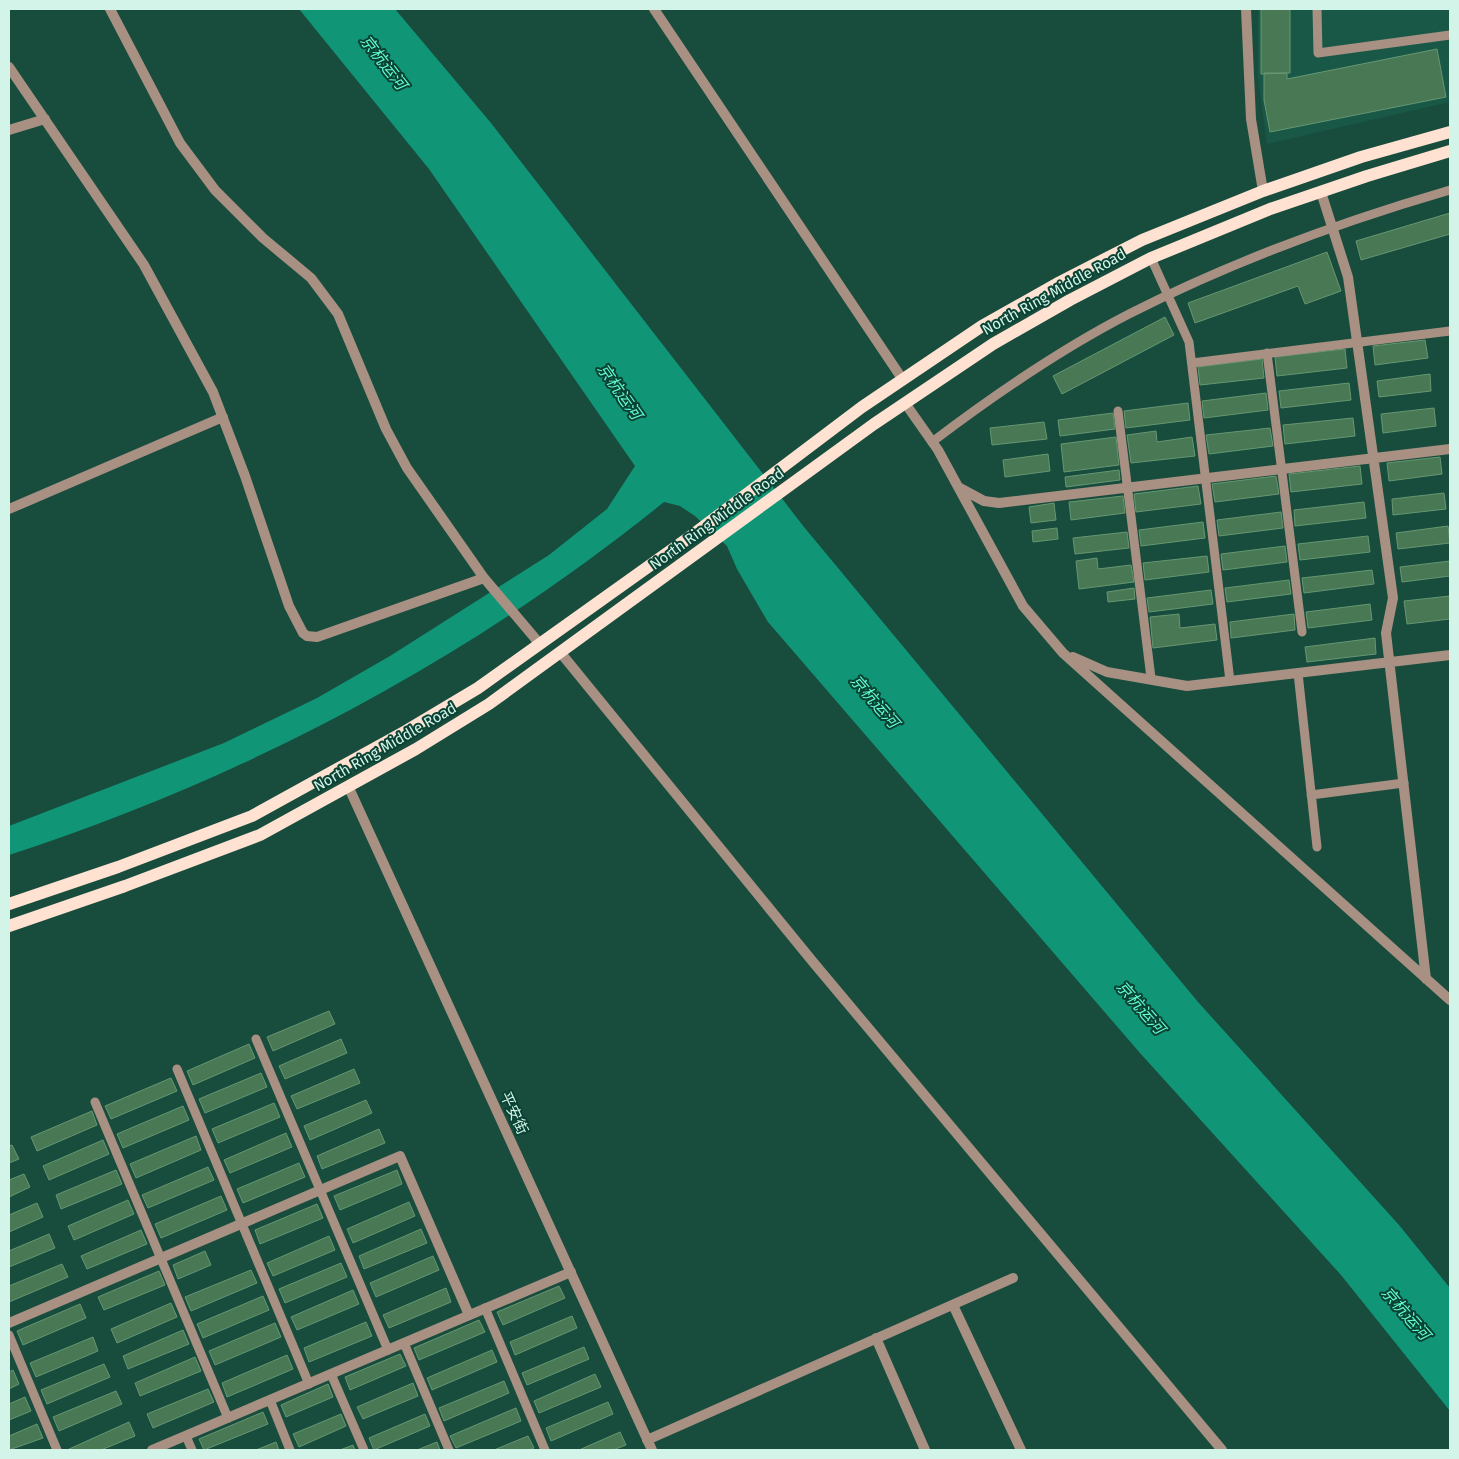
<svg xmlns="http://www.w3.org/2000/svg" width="1459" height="1459" font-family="'Fira Sans','Noto Sans SC',sans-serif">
	<rect width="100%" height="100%" fill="#184d3e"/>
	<path fill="#195847" d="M1258 9H1450V102L1267 144 1258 75Z"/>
	<path fill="#119577" d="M299 9H395L491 123 804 527 1198 1002 1399 1225 1450 1288V1411L1341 1275 1140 1053 768 622 737 569 727 546 695 516 680 506 664 502C470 659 246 778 9 855V826L224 743 317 698 390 656 549 555 607 509 635 466 429 169Z"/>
	<path fill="#487854" stroke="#669772" d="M1261 9H1290V73L1261 74Z
		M1437 49 1446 97 1270 132 1264 100V73H1287V79Z
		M1450 213V234L1361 260 1356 241Z
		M1327 252 1341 291 1305 304 1298 286 1195 323 1188 303Z
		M1165 317 1174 335 1062 394 1053 376Z
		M1425 340 1428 358 1375 365 1373 346Z
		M1345 349 1347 368 1277 376 1275 357Z
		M1262 359 1264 378 1200 385 1198 367Z
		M1430 374 1431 391 1379 397 1377 381Z
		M1349 383 1351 400 1281 408 1279 391Z
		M1266 393 1268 410 1204 418 1202 401Z
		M1188 403 1190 420 1126 428 1124 411Z
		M1434 408 1436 426 1383 433 1381 414Z
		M1113 413 1115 429 1060 436 1058 420Z
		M1353 418 1355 436 1285 444 1283 425Z
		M1044 422 1047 439 992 445 990 428Z
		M1270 428 1273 446 1209 454 1206 435Z
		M1156 431 1157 442 1192 437 1195 456 1131 463 1127 435Z
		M1116 437 1119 465 1064 472 1061 444Z
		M1048 454 1050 471 1005 477 1003 460Z
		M1440 457 1442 474 1389 481 1387 463Z
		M1360 466 1362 484 1291 492 1289 474Z
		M1119 470 1120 480 1066 487 1065 477Z
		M1276 476 1279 494 1215 502 1212 484Z
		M1198 486 1201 504 1136 512 1134 494Z
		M1444 493 1446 509 1393 515 1392 499Z
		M1123 496 1125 513 1071 520 1069 502Z
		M1364 502 1366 518 1295 526 1294 510Z
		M1054 503 1056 520 1031 523 1029 507Z
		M1281 512 1283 528 1219 536 1217 520Z
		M1203 522 1205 538 1141 546 1139 530Z
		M1448 526 1450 543 1398 549 1396 533Z
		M1057 528 1058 539 1033 542 1032 531Z
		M1127 532 1129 548 1075 554 1073 538Z
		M1368 536 1370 552 1300 560 1298 544Z
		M1285 546 1287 562 1223 570 1221 554Z
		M1207 556 1209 572 1145 580 1143 563Z
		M1097 558 1098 569 1131 565 1134 582 1079 589 1076 561Z
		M1450 561V576L1402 582 1400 567Z
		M1372 570 1374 584 1304 593 1302 578Z
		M1289 580 1291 594 1227 602 1225 588Z
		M1134 588 1135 599 1108 602 1107 592Z
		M1211 590 1213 604 1149 612 1147 598Z
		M1450 596V619L1407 624 1404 601Z
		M1370 604 1372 620 1308 628 1306 612Z
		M1179 614 1180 628 1215 624 1217 640 1153 648 1150 617Z
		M1294 614 1295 630 1231 638 1230 622Z
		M1375 638 1376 654 1307 662 1305 647Z
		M329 1011 335 1024 273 1051 267 1037Z
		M341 1039 347 1053 285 1079 279 1066Z
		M249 1044 255 1058 193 1085 187 1071Z
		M354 1069 360 1083 297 1109 291 1096Z
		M261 1073 267 1087 205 1113 199 1099Z
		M171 1078 177 1091 111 1119 105 1106Z
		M366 1100 372 1113 310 1140 304 1126Z
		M274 1103 280 1117 218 1143 212 1129Z
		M183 1106 189 1120 123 1148 117 1134Z
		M92 1111 97 1125 37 1151 31 1137Z
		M379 1129 385 1143 322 1169 317 1156Z
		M286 1133 292 1147 230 1173 224 1160Z
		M196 1136 201 1150 136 1178 130 1164Z
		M103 1140 109 1154 49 1180 43 1166Z
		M12 1145 19 1159 9 1163V1146Z
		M299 1163 305 1177 243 1203 237 1189Z
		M208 1167 214 1180 148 1208 142 1195Z
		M116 1170 122 1184 61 1209 56 1195Z
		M397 1170 402 1184 340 1210 334 1196Z
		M24 1174 30 1187 9 1197V1180Z
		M221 1196 227 1210 161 1238 155 1224Z
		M128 1200 134 1214 74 1240 68 1226Z
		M409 1202 415 1216 353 1243 347 1229Z
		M37 1203 43 1217 9 1232V1215Z
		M317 1204 323 1218 260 1244 255 1230Z
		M421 1229 427 1243 364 1269 359 1256Z
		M141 1230 147 1244 87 1269 81 1256Z
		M49 1234 55 1248 9 1267V1251Z
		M329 1236 335 1250 273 1276 267 1263Z
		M205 1251 211 1265 178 1279 173 1265Z
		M433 1256 439 1270 376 1297 370 1283Z
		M341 1263 347 1277 285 1303 279 1289Z
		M62 1264 68 1277 9 1302V1286Z
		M251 1270 257 1283 191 1311 185 1297Z
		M159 1271 165 1285 104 1310 98 1297Z
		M559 1286 565 1298 503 1325 497 1312Z
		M446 1288 451 1302 389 1328 383 1315Z
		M353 1290 359 1304 297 1330 291 1317Z
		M263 1296 269 1310 203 1338 197 1324Z
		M171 1303 177 1317 117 1343 111 1329Z
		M80 1304 86 1318 23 1345 17 1331Z
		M572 1316 577 1328 515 1355 510 1342Z
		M479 1320 485 1332 419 1360 414 1348Z
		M366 1322 372 1336 309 1362 304 1348Z
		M275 1323 281 1337 215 1365 209 1351Z
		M183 1330 189 1344 128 1369 123 1356Z
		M93 1337 98 1351 36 1377 30 1363Z
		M584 1347 589 1359 527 1385 522 1373Z
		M492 1350 497 1362 432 1390 427 1378Z
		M400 1354 406 1366 350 1390 345 1377Z
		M287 1355 293 1369 227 1397 222 1383Z
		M195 1357 201 1371 140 1396 135 1383Z
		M104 1364 110 1377 47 1404 41 1390Z
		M13 1370 19 1384 9 1389V1372Z
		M595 1374 601 1387 539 1413 534 1401Z
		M504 1381 509 1393 444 1421 439 1408Z
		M413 1383 418 1396 363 1419 357 1407Z
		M328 1384 333 1397 286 1417 281 1405Z
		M208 1389 214 1402 153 1428 147 1414Z
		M116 1391 122 1404 59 1431 53 1417Z
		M25 1397 31 1411 9 1420V1404Z
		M608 1402 613 1414 551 1441 546 1428Z
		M516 1408 521 1421 456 1448 450 1436Z
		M263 1412 268 1424 204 1450 199 1439Z
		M341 1414 346 1426 299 1447 293 1434Z
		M425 1414 430 1426 374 1450 369 1438Z
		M129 1422 135 1436 101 1450H67Z
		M37 1424 43 1438 9 1450V1436Z
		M620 1432 626 1445 613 1450H579Z
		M528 1436 534 1448 529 1450H494Z
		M276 1442 279 1450H256Z
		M437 1442 440 1450H417Z
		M353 1445 355 1450H340Z"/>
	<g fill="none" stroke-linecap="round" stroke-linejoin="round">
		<path stroke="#a89083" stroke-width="9" d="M1317 9 1318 53 1450 35
			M1151 258 1189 342 1230 681
			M1267 353 1302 632
			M1192 363 1450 331
			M1118 411 1151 678
			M932 442C994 395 1059 350 1129 314 1231 262 1340 222 1450 190
			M1298 673 1317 847
			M1311 795 1404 783
			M256 1039 388 1350
			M177 1069 309 1384
			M95 1102 228 1418
			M485 1308 545 1450
			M9 1335 57 1450
			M404 1343 449 1450
			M331 1374 364 1450
			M270 1400 290 1450
			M186 1436 192 1450"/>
		<path stroke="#a89083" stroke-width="10" d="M110 9 180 143 215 190 263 238 311 278 338 314 386 429 407 468 484 578 539 643
			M654 9 903 380
			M1246 9 1251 119 1263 191
			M9 67 144 265 213 392 245 476 289 606 303 633 307 636 317 637 484 578
			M9 130 45 119
			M1321 192 1348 277 1393 598 1386 633 1426 979
			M905 403 938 450 1023 606 1063 653 1450 1000
			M958 487 984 501 999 503 1450 449
			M9 509 223 417
			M560 652 813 962 1222 1450
			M1073 657 1107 672 1187 686 1450 655
			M953 1305 1021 1450
			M9 1323 400 1156 469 1315
			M876 1338 925 1450
			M647 1440 1013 1278
			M152 1450 571 1272"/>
		<path stroke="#a89083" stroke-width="10" d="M349 788 652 1450"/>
		<path stroke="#ffe2d1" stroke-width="12" d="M9 904 118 867 252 816 406 731 478 688 687 539 862 407 982 326 1060 282 1142 240 1263 191 1361 157 1450 132
			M9 926 125 886 260 835 416 749 489 704 874 424 993 344 1070 300 1151 258 1270 209 1367 176 1450 151"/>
	</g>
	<g text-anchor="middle" stroke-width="4" stroke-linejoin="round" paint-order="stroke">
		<g font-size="15" fill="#d3f4e8" stroke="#0a4234">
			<text transform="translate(1054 292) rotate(-29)" y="5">North Ring Middle Road</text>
			<text transform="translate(717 519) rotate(-36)" y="5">North Ring Middle Road</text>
			<text transform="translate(385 747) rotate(-30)" y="5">North Ring Middle Road</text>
			<text transform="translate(514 1113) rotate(65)" y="5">平安街</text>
		</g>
		<g font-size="16" font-style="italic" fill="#61fbd0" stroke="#0a4234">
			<text transform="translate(384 62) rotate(52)" y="6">京杭运河</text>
			<text transform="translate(620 391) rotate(55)" y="6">京杭运河</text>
			<text transform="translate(875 701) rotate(49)" y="6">京杭运河</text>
			<text transform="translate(1141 1007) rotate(49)" y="6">京杭运河</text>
			<text transform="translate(1406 1313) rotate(49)" y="6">京杭运河</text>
		</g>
	</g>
	<rect width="1459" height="1459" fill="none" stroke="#d3f4e8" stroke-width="20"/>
</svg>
